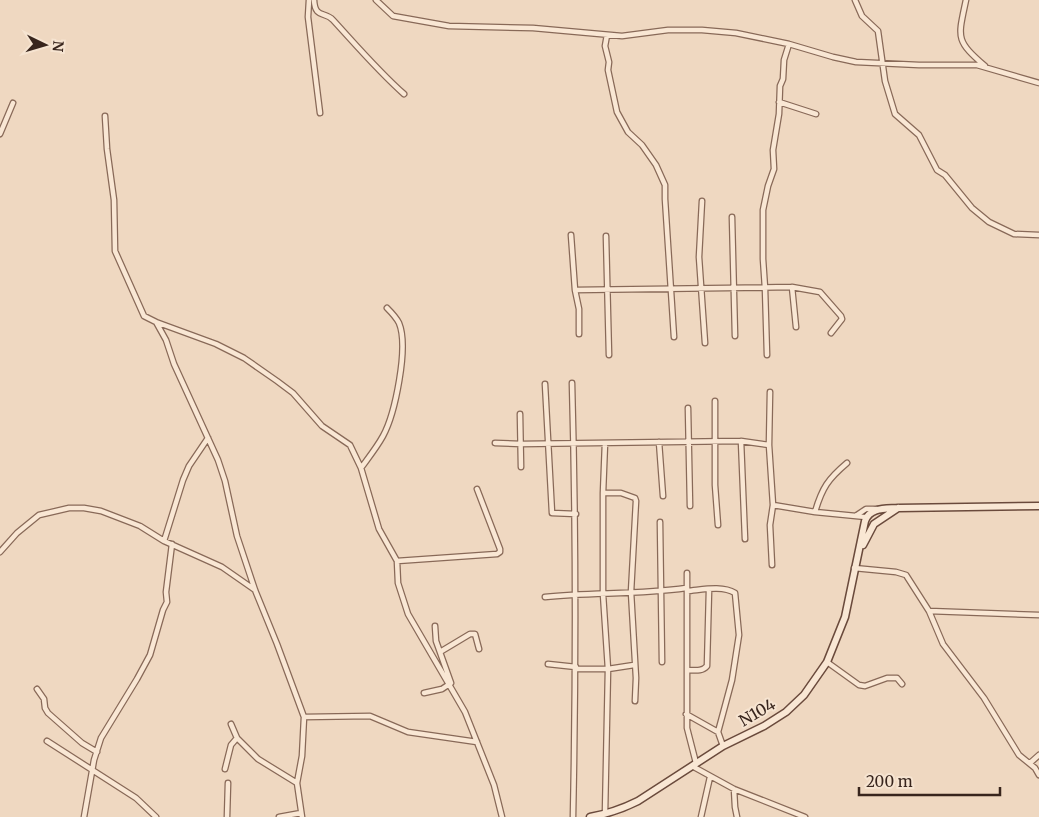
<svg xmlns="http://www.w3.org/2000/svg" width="1039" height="817" font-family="Merriweather,serif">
	<rect width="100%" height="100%" fill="#efd8c1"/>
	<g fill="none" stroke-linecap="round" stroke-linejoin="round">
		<g stroke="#886958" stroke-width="7">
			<path id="street" d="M309 0 308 17 320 113
				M314 0C315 19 325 11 333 20 356 45 379 72 404 94
				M376 0 393 16 449 26 533 28 622 36 668 30H702L736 33 789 44 833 57 856 62 919 65H977L1039 83
				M855 0 862 16 878 31 885 81 895 114 919 135 937 170 945 175 972 208 989 222 1014 234 1039 235
				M966 0C958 38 955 40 985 66
				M607 35 605 46 609 62 608 70 617 112 628 132 642 145 656 165 665 185V199L674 337
				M779 102 816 114
				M105 116 107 149 114 200 115 251 144 316 156 322 166 340 174 364 218 460 225 481 237 536 255 590 277 644 304 717 302 756 297 783 302 817
				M0 134 13 103
				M702 201 699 257 705 343
				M732 217 735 336
				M571 235 575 290 792 287 820 292 841 316 842 319 831 333
				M606 236 609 355
				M792 287 796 327
				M575 290 579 309V334
				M387 308C392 313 396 317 399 323 409 347 395 414 383 436 377 447 369 457 361 468L379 529 397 561 398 583 408 614 465 712 494 785 502 817
				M156 322 216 344 244 358 277 381 293 393 322 426 350 445 361 468
				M767 355 765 288 763 259V210L768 186 774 169 773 150 779 114 780 86 783 79 784 60 789 44
				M572 383C576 528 576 672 573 817
				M545 384 552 513 576 514
				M770 392 769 445 773 505 770 525 772 565
				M715 401V485L718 525
				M688 408 690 506
				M520 414 521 467
				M741 441 745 539
				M659 442 663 496
				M495 443 521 444 741 441 769 445
				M605 443 603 493V594L608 669 605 814
				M603 493H621L635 498 636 501 631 592 636 678 635 701
				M773 505 815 512 866 517
				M815 512C822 488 828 479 847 463
				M857 515 866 509H877
				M660 522 662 662
				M164 541 183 480 189 466 208 438
				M0 552 17 533 39 515 69 508H84L101 511 140 526 164 541 222 567 255 590
				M397 561 497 554 500 552V549L477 489
				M854 568 896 572 906 575 929 611 943 644 984 698 1019 755 1035 768 1039 775
				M687 573V728L696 763
				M687 591C701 590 722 585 735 593L739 635 732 680 718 732 723 746
				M545 597C592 592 639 595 686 588
				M929 611 1039 615
				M440 652 470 634H475L479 649
				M827 662 859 685 865 686 887 678H897L902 684
				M548 664 576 667
				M576 669H608L634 665
				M687 670C694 670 702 672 707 666L709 590
				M37 689 44 699 45 708 48 713 82 743 97 752
				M424 693 442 689 451 683 436 641 435 626
				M686 714 718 732
				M304 717 370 716 408 732 477 742
				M231 724 237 738 258 759 297 783
				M47 741 136 798 156 817
				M1030 763 1039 755
				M692 766 734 789 805 817
				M225 769 231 745 237 738
				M734 789 735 807 737 817
				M84 817 94 760 101 738 137 679 150 655 163 610 167 602 166 592 172 544
				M227 817 228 783
				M279 817 301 813
				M701 817 710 777"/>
		</g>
		<g stroke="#6a4a3c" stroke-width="9">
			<path id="secondary" d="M863 545 874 524 898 508
				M590 817C607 814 622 809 638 801L723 746 764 726 786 712 804 695 827 662 845 617 865 521C870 507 886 509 898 508L1039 506"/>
		</g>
		<use href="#street" stroke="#f9e7d4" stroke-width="4.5"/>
		<use href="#secondary" stroke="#f9e7d4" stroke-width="6"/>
	</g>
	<g text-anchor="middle" stroke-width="4" stroke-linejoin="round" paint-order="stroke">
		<g font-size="16" fill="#38251d" stroke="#f6e4d1">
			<text transform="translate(757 712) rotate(-30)" y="6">N104</text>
		</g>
	</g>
	<g transform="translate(45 45) rotate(95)" stroke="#f6e4d1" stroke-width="4" paint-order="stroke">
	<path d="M0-4L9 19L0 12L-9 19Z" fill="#38251d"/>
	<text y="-8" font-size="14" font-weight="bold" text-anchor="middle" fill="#38251d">N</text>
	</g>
	<path d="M859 787v8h141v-8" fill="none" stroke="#38251d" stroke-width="2.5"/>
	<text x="866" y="787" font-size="15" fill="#38251d" stroke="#f6e4d1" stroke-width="4" paint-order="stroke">200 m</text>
</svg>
